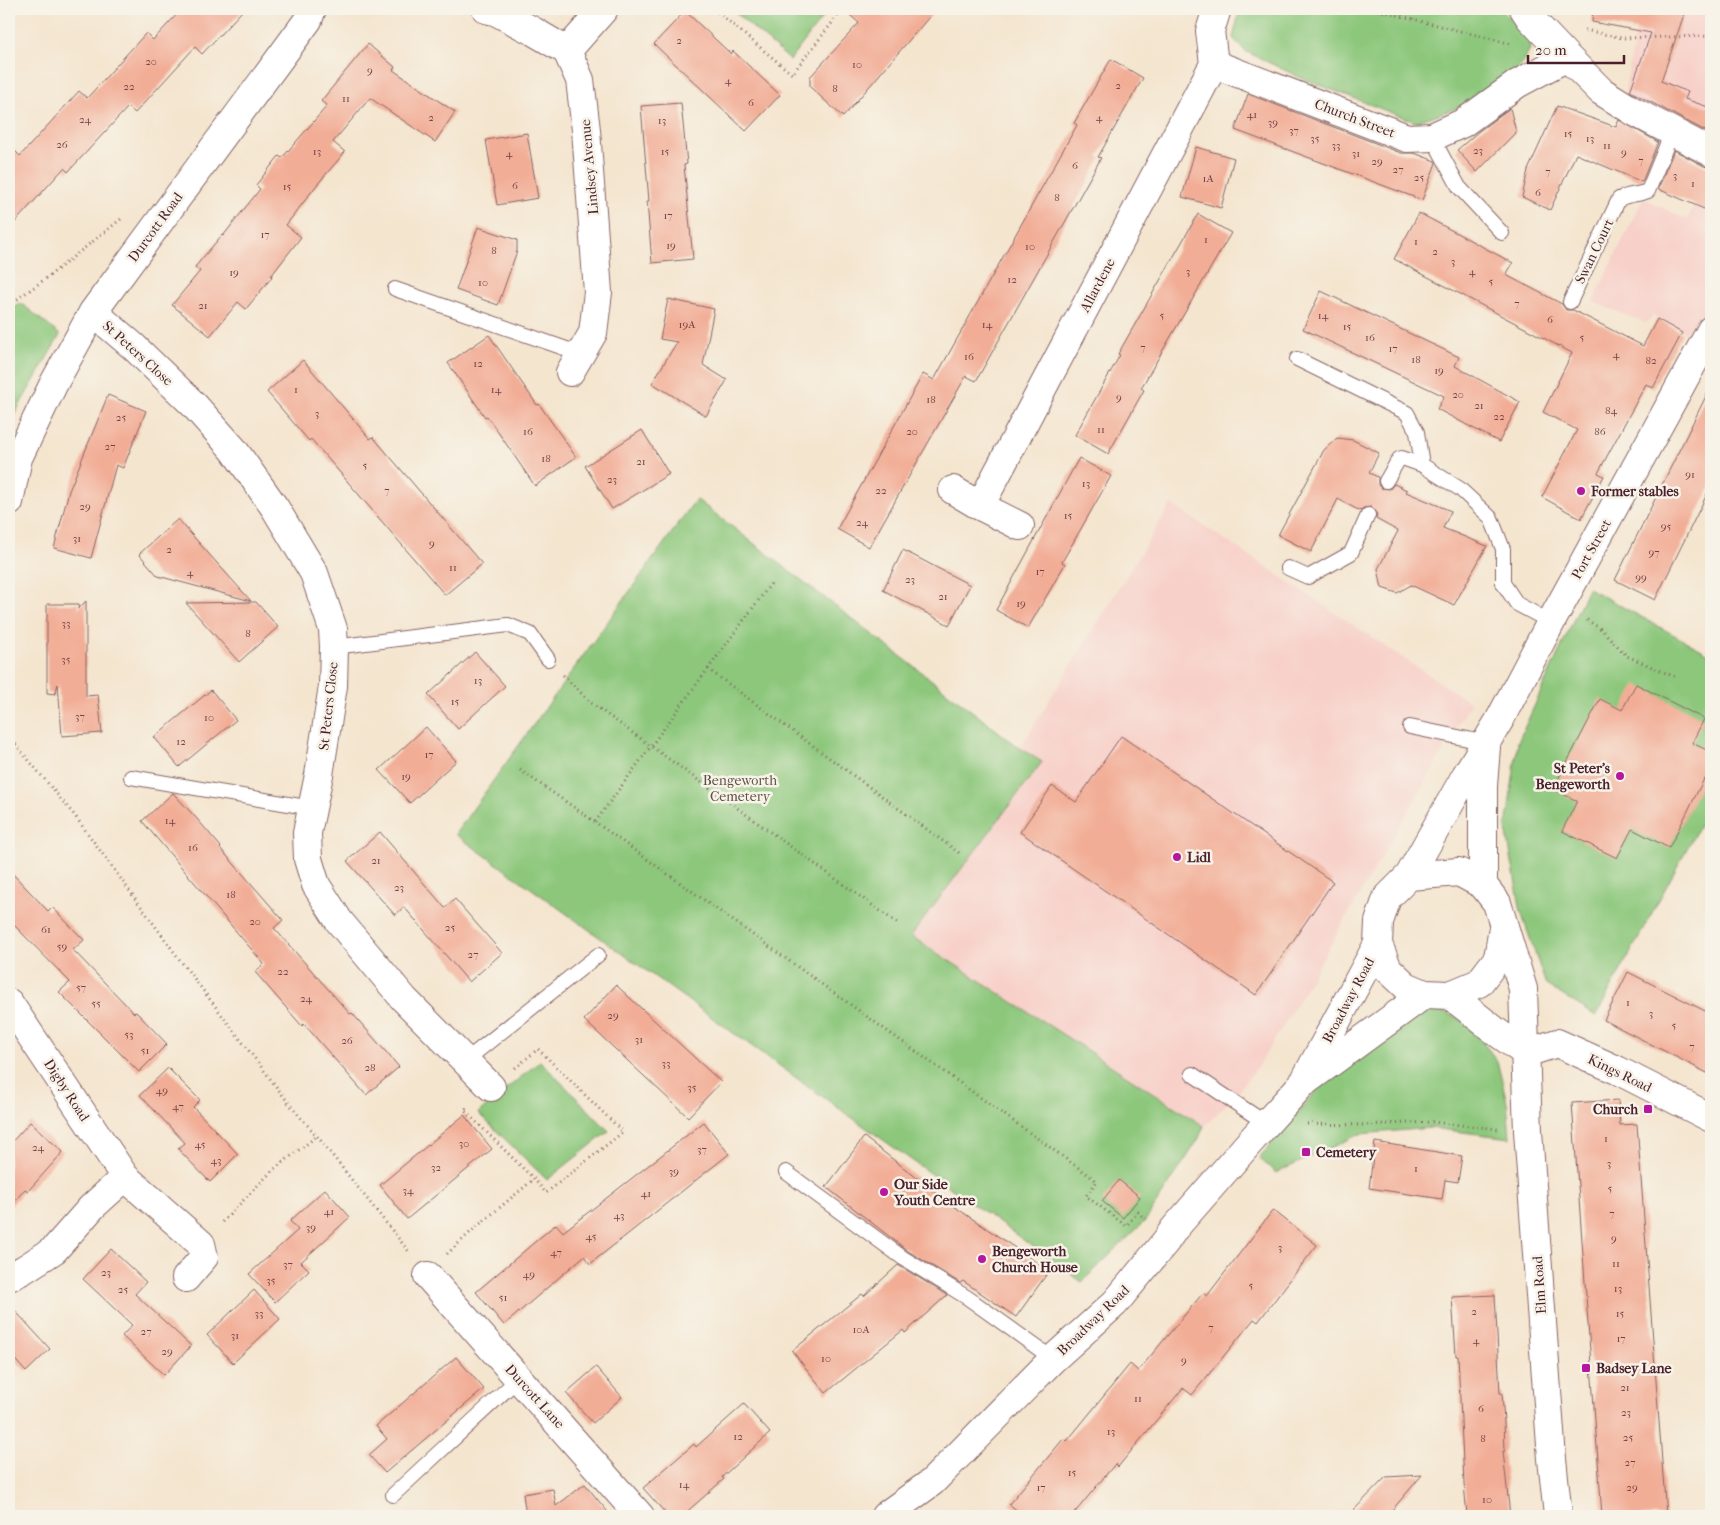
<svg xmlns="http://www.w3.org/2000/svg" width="1720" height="1525" font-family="'IM FELL French Canon',serif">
	<rect width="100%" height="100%" fill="#f7f3e8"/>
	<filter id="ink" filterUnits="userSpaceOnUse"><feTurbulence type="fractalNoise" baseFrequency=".02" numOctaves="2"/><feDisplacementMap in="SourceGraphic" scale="10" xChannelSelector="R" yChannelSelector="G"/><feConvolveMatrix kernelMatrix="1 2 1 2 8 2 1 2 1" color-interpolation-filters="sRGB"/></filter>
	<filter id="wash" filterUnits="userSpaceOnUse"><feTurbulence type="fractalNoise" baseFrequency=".0096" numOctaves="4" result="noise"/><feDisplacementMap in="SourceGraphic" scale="20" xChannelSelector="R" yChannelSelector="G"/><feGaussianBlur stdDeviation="1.12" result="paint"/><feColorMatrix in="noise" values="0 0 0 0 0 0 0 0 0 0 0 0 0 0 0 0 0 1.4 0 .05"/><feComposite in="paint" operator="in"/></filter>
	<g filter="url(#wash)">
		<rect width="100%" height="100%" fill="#f4e5cf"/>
		<path fill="#f7d0c9" d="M1640 9H1711V146L1624 96Z
			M1711 171V345L1653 316 1646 323 1593 302 1643 198 1687 220Z
			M1171 504 1471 703 1284 1025 1256 1069 1231 1100 1204 1126 911 936 1042 762 1020 748Z"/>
		<path fill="#8cc77b" stroke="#6b7353" d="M731 9H829L790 60Z
			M1240 9H1501L1527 35 1530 49 1517 71 1466 105 1415 122 1299 77 1245 51 1233 38Z
			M21 303 60 335 14 415 9 418V312Z
			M696 499 1020 748 1042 762 911 936 1204 1126 1198 1140 1145 1221 1082 1282 455 834Z
			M1588 588 1711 655V804L1596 1016 1546 985 1521 912 1506 828 1518 742Z
			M1419 1011 1445 1012 1469 1024 1497 1061 1507 1102 1510 1138 1431 1128 1360 1134 1276 1173 1259 1158 1316 1091Z
			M540 1061 609 1131 547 1180 478 1113Z"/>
		<g id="blocks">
			<path fill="#f2ad96" d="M182 9H244L202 54 195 47 135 113 128 107 68 172 64 168 9 229V145L20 156 79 91 87 98 146 33 153 40Z
				M843 9H936L843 117 810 87V77L859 23Z
				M1593 9H1686L1661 81 1688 92 1685 99 1711 108V134L1630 91 1651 33 1592 22Z
				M685 11 731 54 733 51 780 95 746 131 654 44Z
				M368 44 395 67 393 70 455 112 435 142 370 98 333 142 345 152 316 186 286 225 301 237 271 276 272 277 246 309 238 302 210 336 172 305 200 271 195 267 222 235 223 236 260 189 256 185 279 156 282 158 327 106 321 101Z
				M1111 59 1143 78 1098 157 1101 158 976 381 966 376 869 547 837 529 923 374 934 380 1077 125 1074 123Z
				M1248 94 1401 153H1414L1435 161 1436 163 1422 200 1235 130Z
				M681 103 687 164 684 165 693 259 652 263 647 201H649L641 106Z
				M1557 106 1616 127 1619 120 1658 142 1642 182 1576 154 1550 210 1522 197 1528 170Z
				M1510 108 1516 132 1477 172 1457 150 1479 131Z
				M527 133 538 198 497 205 486 140Z
				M1196 147 1234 158 1221 208 1182 197Z
				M1674 150 1704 166 1711 168V212L1658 189Z
				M1419 213 1513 263 1506 275 1562 304 1566 310H1573L1643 346 1657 319 1682 333 1653 388 1646 384 1598 473 1604 476 1581 519 1542 497 1577 430 1543 412 1572 353 1394 259Z
				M1198 214 1231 233 1141 388 1144 390 1108 454 1075 435 1120 355 1118 354Z
				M478 227 517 240V251L498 305 456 290Z
				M1321 291 1459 357 1455 366 1520 402 1499 442 1437 409 1444 396 1303 329Z
				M668 299 714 309 703 365 727 380 706 416 652 383 677 342 660 339Z
				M489 335 537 405 539 404 576 457 535 486 487 416 485 417 448 363Z
				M303 360 370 439 373 437 482 564 445 595 311 439 309 441 267 392Z
				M1711 386V486L1655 600 1615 580Z
				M108 395 146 411 123 468 116 465 91 558 54 548 69 491Z
				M642 430 669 474 612 509 585 466Z
				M1337 438 1353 440 1379 453 1369 473 1378 477V485L1381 488 1390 489 1394 484 1407 490 1406 492 1451 511 1443 528 1487 546 1454 605 1411 585 1397 593 1382 588 1378 569 1398 531 1376 519 1377 514 1371 507 1363 508 1360 511 1338 499 1311 552 1278 535 1324 450Z
				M1079 458 1111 476 1062 562 1065 564 1028 628 996 610Z
				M178 519 199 543 251 601 158 576 139 554Z
				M903 550 970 585 949 625 883 590Z
				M86 601V696L98 695 102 733 62 736 58 684 55 694 47 693V604H79L78 609Z
				M256 602 278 627 239 662 186 603Z
				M475 652 505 686 458 729 428 695Z
				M1636 684 1704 719 1692 743 1711 752V783L1704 779 1669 848 1632 829 1617 858 1562 831 1577 801 1553 789 1600 699 1622 710Z
				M211 690 236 720 179 767 154 737Z
				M426 727 456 761 410 803 379 770Z
				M1121 736 1333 882 1256 995 1020 832 1052 786 1076 802Z
				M173 793 198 820 221 847 220 848 283 920 274 928 350 1014 352 1013 399 1067 366 1095 304 1024 302 1026 255 972 264 964 142 821Z
				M380 832 445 908 455 899 502 953 469 982 404 907 395 915 347 861Z
				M9 870 48 911 52 907 84 940 73 950 134 1013 136 1012 167 1044 139 1072 59 992 70 982 9 920Z
				M1628 972 1711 1014V1075L1604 1020Z
				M616 985 721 1082 688 1117 584 1020Z
				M168 1068 200 1100 193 1107 238 1154 210 1182 178 1149 185 1143 140 1095Z
				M1618 1100 1620 1125 1637 1124 1666 1516H1602L1572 1103Z
				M464 1115 492 1149 407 1219 380 1185Z
				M30 1122 63 1152 28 1191 25 1189 9 1208V1145Z
				M704 1122 729 1154 590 1264 584 1256 504 1325 476 1292 556 1224 563 1232Z
				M864 1137 952 1205 1049 1271 1016 1317 963 1281 960 1283 908 1251 826 1187Z
				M1375 1142 1462 1156 1458 1182 1445 1180 1442 1199 1369 1188Z
				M1119 1180 1140 1197 1123 1218 1102 1201Z
				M325 1189 350 1217 301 1262 309 1270 275 1302 249 1274 298 1230 290 1221Z
				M1273 1210 1317 1245 1258 1322 1254 1319 1192 1395 1183 1388 1118 1467 1115 1464 1072 1516H1024L1009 1504 1064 1438 1067 1441 1130 1364 1138 1371 1203 1293 1207 1296Z
				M111 1249 146 1282 135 1294 191 1346 164 1375 122 1336 132 1325 83 1279Z
				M898 1265 947 1295 905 1333 903 1330 826 1393 792 1351 862 1294 864 1296Z
				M254 1290 280 1319 233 1363 207 1335Z
				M1495 1295 1500 1393H1502L1504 1422 1505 1451H1503L1510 1516H1467L1464 1484 1458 1356H1456L1452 1297Z
				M9 1304 50 1349 26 1372 9 1353Z
				M456 1357 484 1389 385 1473 369 1455 387 1439 376 1426Z
				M596 1367 622 1397 593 1423 566 1393Z
				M744 1404 770 1433 722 1477 724 1479 682 1516H668L643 1488 694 1444 696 1447Z
				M1422 1475 1387 1516H1348L1386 1477Z
				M585 1484 611 1516H526L523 1494 553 1489 556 1506Z"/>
		</g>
	</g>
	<g filter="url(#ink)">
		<use href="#blocks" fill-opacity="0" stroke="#866464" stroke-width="1"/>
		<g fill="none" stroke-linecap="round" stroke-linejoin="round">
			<g stroke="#866464" stroke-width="16">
				<path id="service" d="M1432 137 1459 187 1502 233
					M395 289 581 354
					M1570 302 1619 199C1629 194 1638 195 1648 191L1672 132
					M1297 359 1407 413 1417 432 1422 465
					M1386 481 1399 459 1402 458 1422 465 1460 489 1491 518 1503 549V583L1517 604 1551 622
					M1288 568 1308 577 1351 553 1368 515
					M334 647 508 625 530 634 548 659
					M1410 727 1487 743
					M131 777 312 808
					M465 1061 598 955
					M1192 1074 1267 1124
					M786 1172 903 1258 968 1298 1053 1359
					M393 1495 519 1378"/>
			</g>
			<g stroke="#866464" stroke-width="30">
				<path id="minor" d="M486 9 495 11 533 31 567 51 580 80 586 130 598 292 593 333 570 372
					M1217 9 1210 31 1214 64 1407 138 1432 137 1463 123 1517 84 1567 57 1530 18 1524 9
					M567 51 604 9
					M1567 57 1601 91 1633 111 1711 152
					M93 312 134 347 194 405 234 450 275 508 314 573 333 629 334 647 333 686 319 775 307 833 308 859 316 885 339 921 404 999 491 1087
					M953 490 980 506 1020 526
					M9 502 18 458 54 383 93 312 308 20 312 9
					M980 506 1214 64
					M9 1003 125 1177 201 1244 204 1257 186 1278
					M1526 1053 1557 1043 1617 1070 1711 1118
					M428 1276 640 1516
					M9 1277 23 1270 54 1250 92 1207 125 1177"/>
			</g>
			<g stroke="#866464" stroke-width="30">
				<path id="tertiary" d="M1306 1078 1378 944
					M885 1516 932 1482 1053 1359 1115 1303 1166 1241 1174 1229 1249 1143 1303 1083 1425 994"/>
			</g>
			<g stroke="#866464" stroke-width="30">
				<path id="secondary" d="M1409 876 1459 872 1483 885 1497 903 1523 989 1528 1131 1552 1459 1558 1516
					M1483 885V786L1486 747
					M1503 928 1498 958 1479 983 1450 995 1425 994 1406 986 1388 969 1378 944 1379 922 1387 898 1409 876 1466 775 1499 721 1551 622 1711 330
					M1450 995 1498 1033 1526 1053"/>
			</g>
			<path stroke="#866464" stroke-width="3" stroke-dasharray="1 4" stroke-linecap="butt" d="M714 9 792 74 843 9
				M1373 9 1512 44
				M1413 19 1416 9
				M1585 30 1622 38 1711 36
				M9 305 48 277 121 219
				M1587 620 1601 629 1627 656 1677 678
				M708 669 962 855
				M563 675 591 703 897 923
				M9 731 12 740 75 816 180 960 294 1110 317 1136 410 1253
				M520 770 595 822 1097 1181 1086 1196 1126 1226 1138 1212 1145 1219
				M595 822 772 582
				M515 1068 538 1049 623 1132 546 1193 534 1179
				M1307 1124 1362 1125 1432 1122 1498 1129
				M222 1222 273 1170 317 1136
				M447 1254 474 1229 534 1179 464 1110 468 1107"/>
			<use href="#service" stroke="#fff" stroke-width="14"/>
			<use href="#minor" stroke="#fff" stroke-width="28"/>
			<use href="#tertiary" stroke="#fff" stroke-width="28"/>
			<use href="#secondary" stroke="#fff" stroke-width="28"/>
		</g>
	</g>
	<g fill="#b5179e" stroke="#f7f3e8" stroke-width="2">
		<circle cx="1581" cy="491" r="5"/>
		<circle cx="1620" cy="776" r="5"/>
		<circle cx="1177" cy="857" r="5"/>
		<rect x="1643" y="1104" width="10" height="10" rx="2.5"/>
		<rect x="1301" y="1147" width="10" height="10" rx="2.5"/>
		<circle cx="884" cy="1192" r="5"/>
		<circle cx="982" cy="1259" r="5"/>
		<rect x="1581" y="1363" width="10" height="10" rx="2.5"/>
	</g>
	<g text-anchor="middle" stroke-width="5" stroke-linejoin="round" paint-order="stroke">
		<g font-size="11" fill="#744246">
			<text x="679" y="44">2</text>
			<text x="151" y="65">20</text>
			<text x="857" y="68">10</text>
			<text x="370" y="74">9</text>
			<text x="728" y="84">4</text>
			<text x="1118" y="89">2</text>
			<text x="129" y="90">22</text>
			<text x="835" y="92">8</text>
			<text x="346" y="102">11</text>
			<text x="751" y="106">6</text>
			<text x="1252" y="118">41</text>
			<text x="431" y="121">2</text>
			<text x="1099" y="121">4</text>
			<text x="85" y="123">24</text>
			<text x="662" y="124">13</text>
			<text x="1273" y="126">39</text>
			<text x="1294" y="134">37</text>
			<text x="1568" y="137">15</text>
			<text x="1315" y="142">35</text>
			<text x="1590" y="142">13</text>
			<text x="62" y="148">26</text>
			<text x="1336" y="149">33</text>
			<text x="1607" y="149">11</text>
			<text x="1478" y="154">23</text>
			<text x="317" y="155">13</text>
			<text x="665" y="155">15</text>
			<text x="1624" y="156">9</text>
			<text x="509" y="157">4</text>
			<text x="1356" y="157">31</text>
			<text x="1641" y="164">7</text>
			<text x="1377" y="165">29</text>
			<text x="1075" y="169">6</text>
			<text x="1398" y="173">27</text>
			<text x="1548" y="175">7</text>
			<text x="1675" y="179">3</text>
			<text x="1419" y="181">25</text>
			<text x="1208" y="182">1A</text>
			<text x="1693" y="187">1</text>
			<text x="515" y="189">6</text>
			<text x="287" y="190">15</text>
			<text x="1538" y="196">6</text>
			<text x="1057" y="201">8</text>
			<text x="668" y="219">17</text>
			<text x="265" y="238">17</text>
			<text x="1206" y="243">1</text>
			<text x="1416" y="245">1</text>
			<text x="671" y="249">19</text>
			<text x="1030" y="250">10</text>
			<text x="494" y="254">8</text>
			<text x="1435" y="255">2</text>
			<text x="1453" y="265">3</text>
			<text x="1188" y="275">3</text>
			<text x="1472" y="275">4</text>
			<text x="234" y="276">19</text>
			<text x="1012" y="283">12</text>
			<text x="1491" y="285">5</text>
			<text x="483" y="286">10</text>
			<text x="1517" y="307">7</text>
			<text x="203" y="309">21</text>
			<text x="1162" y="319">5</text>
			<text x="1323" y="319">14</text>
			<text x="1550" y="323">6</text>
			<text x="687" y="328">19A</text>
			<text x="987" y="328">14</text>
			<text x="1347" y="330">15</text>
			<text x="1370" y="341">16</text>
			<text x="1582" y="341">5</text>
			<text x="1143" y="351">7</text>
			<text x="1393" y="352">17</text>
			<text x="1616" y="358">4</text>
			<text x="969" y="360">16</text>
			<text x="1416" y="363">18</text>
			<text x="1651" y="364">82</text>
			<text x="478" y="367">12</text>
			<text x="1439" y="374">19</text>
			<text x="296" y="393">1</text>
			<text x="496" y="393">14</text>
			<text x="1458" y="398">20</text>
			<text x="1119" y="401">9</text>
			<text x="931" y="403">18</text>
			<text x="1479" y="409">21</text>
			<text x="1611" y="414">84</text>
			<text x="317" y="417">3</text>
			<text x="1499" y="420">22</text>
			<text x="121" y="421">25</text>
			<text x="1101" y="433">11</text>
			<text x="528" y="435">16</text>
			<text x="912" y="435">20</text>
			<text x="1600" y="435">86</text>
			<text x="110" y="450">27</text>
			<text x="546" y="462">18</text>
			<text x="641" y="465">21</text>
			<text x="365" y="469">5</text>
			<text x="1690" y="478">91</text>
			<text x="612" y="483">23</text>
			<text x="1086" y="487">13</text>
			<text x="387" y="494">7</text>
			<text x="881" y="494">22</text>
			<text x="85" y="510">29</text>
			<text x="1068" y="519">15</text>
			<text x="862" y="526">24</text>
			<text x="1666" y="530">95</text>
			<text x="77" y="542">31</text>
			<text x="432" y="547">9</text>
			<text x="169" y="553">2</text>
			<text x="1654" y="556">97</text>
			<text x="453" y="571">11</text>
			<text x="1040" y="575">17</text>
			<text x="190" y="576">4</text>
			<text x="1641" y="581">99</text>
			<text x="910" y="583">23</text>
			<text x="943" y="600">21</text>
			<text x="1021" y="607">19</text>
			<text x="66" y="627">33</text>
			<text x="248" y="637">8</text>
			<text x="66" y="663">35</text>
			<text x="478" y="684">13</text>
			<text x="455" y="705">15</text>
			<text x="80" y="720">37</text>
			<text x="209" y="721">10</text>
			<text x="181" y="745">12</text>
			<text x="429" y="758">17</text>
			<text x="406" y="780">19</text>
			<text x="170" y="824">14</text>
			<text x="193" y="851">16</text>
			<text x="376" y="864">21</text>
			<text x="399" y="891">23</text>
			<text x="231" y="898">18</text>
			<text x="255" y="925">20</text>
			<text x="450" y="931">25</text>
			<text x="46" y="933">61</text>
			<text x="62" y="950">59</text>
			<text x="473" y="958">27</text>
			<text x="283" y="975">22</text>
			<text x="81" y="991">57</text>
			<text x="306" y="1002">24</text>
			<text x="1628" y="1006">1</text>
			<text x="96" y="1007">55</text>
			<text x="1651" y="1017">3</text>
			<text x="613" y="1019">29</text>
			<text x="1674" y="1029">5</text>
			<text x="129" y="1038">53</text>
			<text x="639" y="1043">31</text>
			<text x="347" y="1044">26</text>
			<text x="1692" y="1050">7</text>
			<text x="145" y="1054">51</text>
			<text x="666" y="1067">33</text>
			<text x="370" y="1071">28</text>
			<text x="692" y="1091">35</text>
			<text x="162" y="1094">49</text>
			<text x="178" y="1110">47</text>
			<text x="1606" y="1142">1</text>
			<text x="464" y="1147">30</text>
			<text x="200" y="1148">45</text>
			<text x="38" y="1151">24</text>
			<text x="702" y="1153">37</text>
			<text x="216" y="1164">43</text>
			<text x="1609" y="1167">3</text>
			<text x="436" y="1171">32</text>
			<text x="1416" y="1172">1</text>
			<text x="674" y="1175">39</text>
			<text x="1610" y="1192">5</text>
			<text x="408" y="1194">34</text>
			<text x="646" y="1197">41</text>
			<text x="329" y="1215">41</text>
			<text x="1612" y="1217">7</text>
			<text x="619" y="1219">43</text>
			<text x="311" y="1231">39</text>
			<text x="591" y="1240">45</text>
			<text x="1614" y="1242">9</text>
			<text x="1280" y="1251">3</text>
			<text x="556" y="1256">47</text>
			<text x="1616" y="1267">11</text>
			<text x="288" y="1268">37</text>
			<text x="106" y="1276">23</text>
			<text x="529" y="1278">49</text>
			<text x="271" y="1284">35</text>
			<text x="1251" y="1289">5</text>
			<text x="1618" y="1292">13</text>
			<text x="123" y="1293">25</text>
			<text x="503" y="1301">51</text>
			<text x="1474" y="1315">2</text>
			<text x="259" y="1317">33</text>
			<text x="1620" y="1317">15</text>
			<text x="1211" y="1331">7</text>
			<text x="861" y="1333">10A</text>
			<text x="146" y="1335">27</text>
			<text x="235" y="1339">31</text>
			<text x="1621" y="1342">17</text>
			<text x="1476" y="1344">4</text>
			<text x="167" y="1355">29</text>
			<text x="826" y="1362">10</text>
			<text x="1184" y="1364">9</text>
			<text x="1625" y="1391">21</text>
			<text x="1138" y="1402">11</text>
			<text x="1481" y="1412">6</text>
			<text x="1626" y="1416">23</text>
			<text x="1111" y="1435">13</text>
			<text x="738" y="1440">12</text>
			<text x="1628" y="1441">25</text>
			<text x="1483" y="1442">8</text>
			<text x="1630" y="1466">27</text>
			<text x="1072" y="1476">15</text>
			<text x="684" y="1488">14</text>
			<text x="1041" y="1491">17</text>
			<text x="1632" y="1491">29</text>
			<text x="1487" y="1503">10</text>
		</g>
		<g font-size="14" fill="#4a1f2b" stroke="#f7f3e8">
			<text transform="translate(1355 118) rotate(21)" y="5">Church Street</text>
			<text transform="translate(589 167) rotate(-95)" y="5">Lindsey Avenue</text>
			<text transform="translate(155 227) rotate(-54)" y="5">Durcott Road</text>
			<text transform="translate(1594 251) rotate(-64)" y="5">Swan Court</text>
			<text transform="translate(1097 285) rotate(-62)" y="5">Allardene</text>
			<text transform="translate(138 353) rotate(42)" y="5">St Peters Close</text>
			<text transform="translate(1591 549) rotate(-61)" y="5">Port Street</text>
			<text transform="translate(328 706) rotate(-84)" y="5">St Peters Close</text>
			<text transform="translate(1348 1000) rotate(-62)" y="5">Broadway Road</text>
			<text transform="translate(1620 1073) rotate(26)" y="5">Kings Road</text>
			<text transform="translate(67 1090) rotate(57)" y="5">Digby Road</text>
			<text transform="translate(1539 1285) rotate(-94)" y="5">Elm Road</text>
			<text transform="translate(1093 1320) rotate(-44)" y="5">Broadway Road</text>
			<text transform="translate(535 1396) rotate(48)" y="5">Durcott Lane</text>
		</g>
		<g font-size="14" font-weight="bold" fill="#4a1f2b" stroke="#f7f3e8" text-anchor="start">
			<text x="1591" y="496">Former stables</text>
			<text x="1610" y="773" text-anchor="end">St Peter's<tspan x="1610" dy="16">Bengeworth</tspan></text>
			<text x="1187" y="862">Lidl</text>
			<text x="1638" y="1114" text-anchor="end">Church</text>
			<text x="1316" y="1157">Cemetery</text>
			<text x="894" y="1189">Our Side<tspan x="894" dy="16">Youth Centre</tspan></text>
			<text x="992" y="1256">Bengeworth<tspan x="992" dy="16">Church House</tspan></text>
			<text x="1596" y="1373">Badsey Lane</text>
		</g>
		<g font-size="14" fill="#5e5143" stroke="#f7f3e8">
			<text x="740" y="785">Bengeworth<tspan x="740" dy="16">Cemetery</tspan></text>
		</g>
	</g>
	<rect width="1720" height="1525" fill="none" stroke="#f7f3e8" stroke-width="30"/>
	<path d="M1528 55v8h96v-8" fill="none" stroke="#4a1f2b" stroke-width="2.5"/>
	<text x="1535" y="55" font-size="15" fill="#4a1f2b" stroke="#f7f3e8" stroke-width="4" paint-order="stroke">20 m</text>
</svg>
